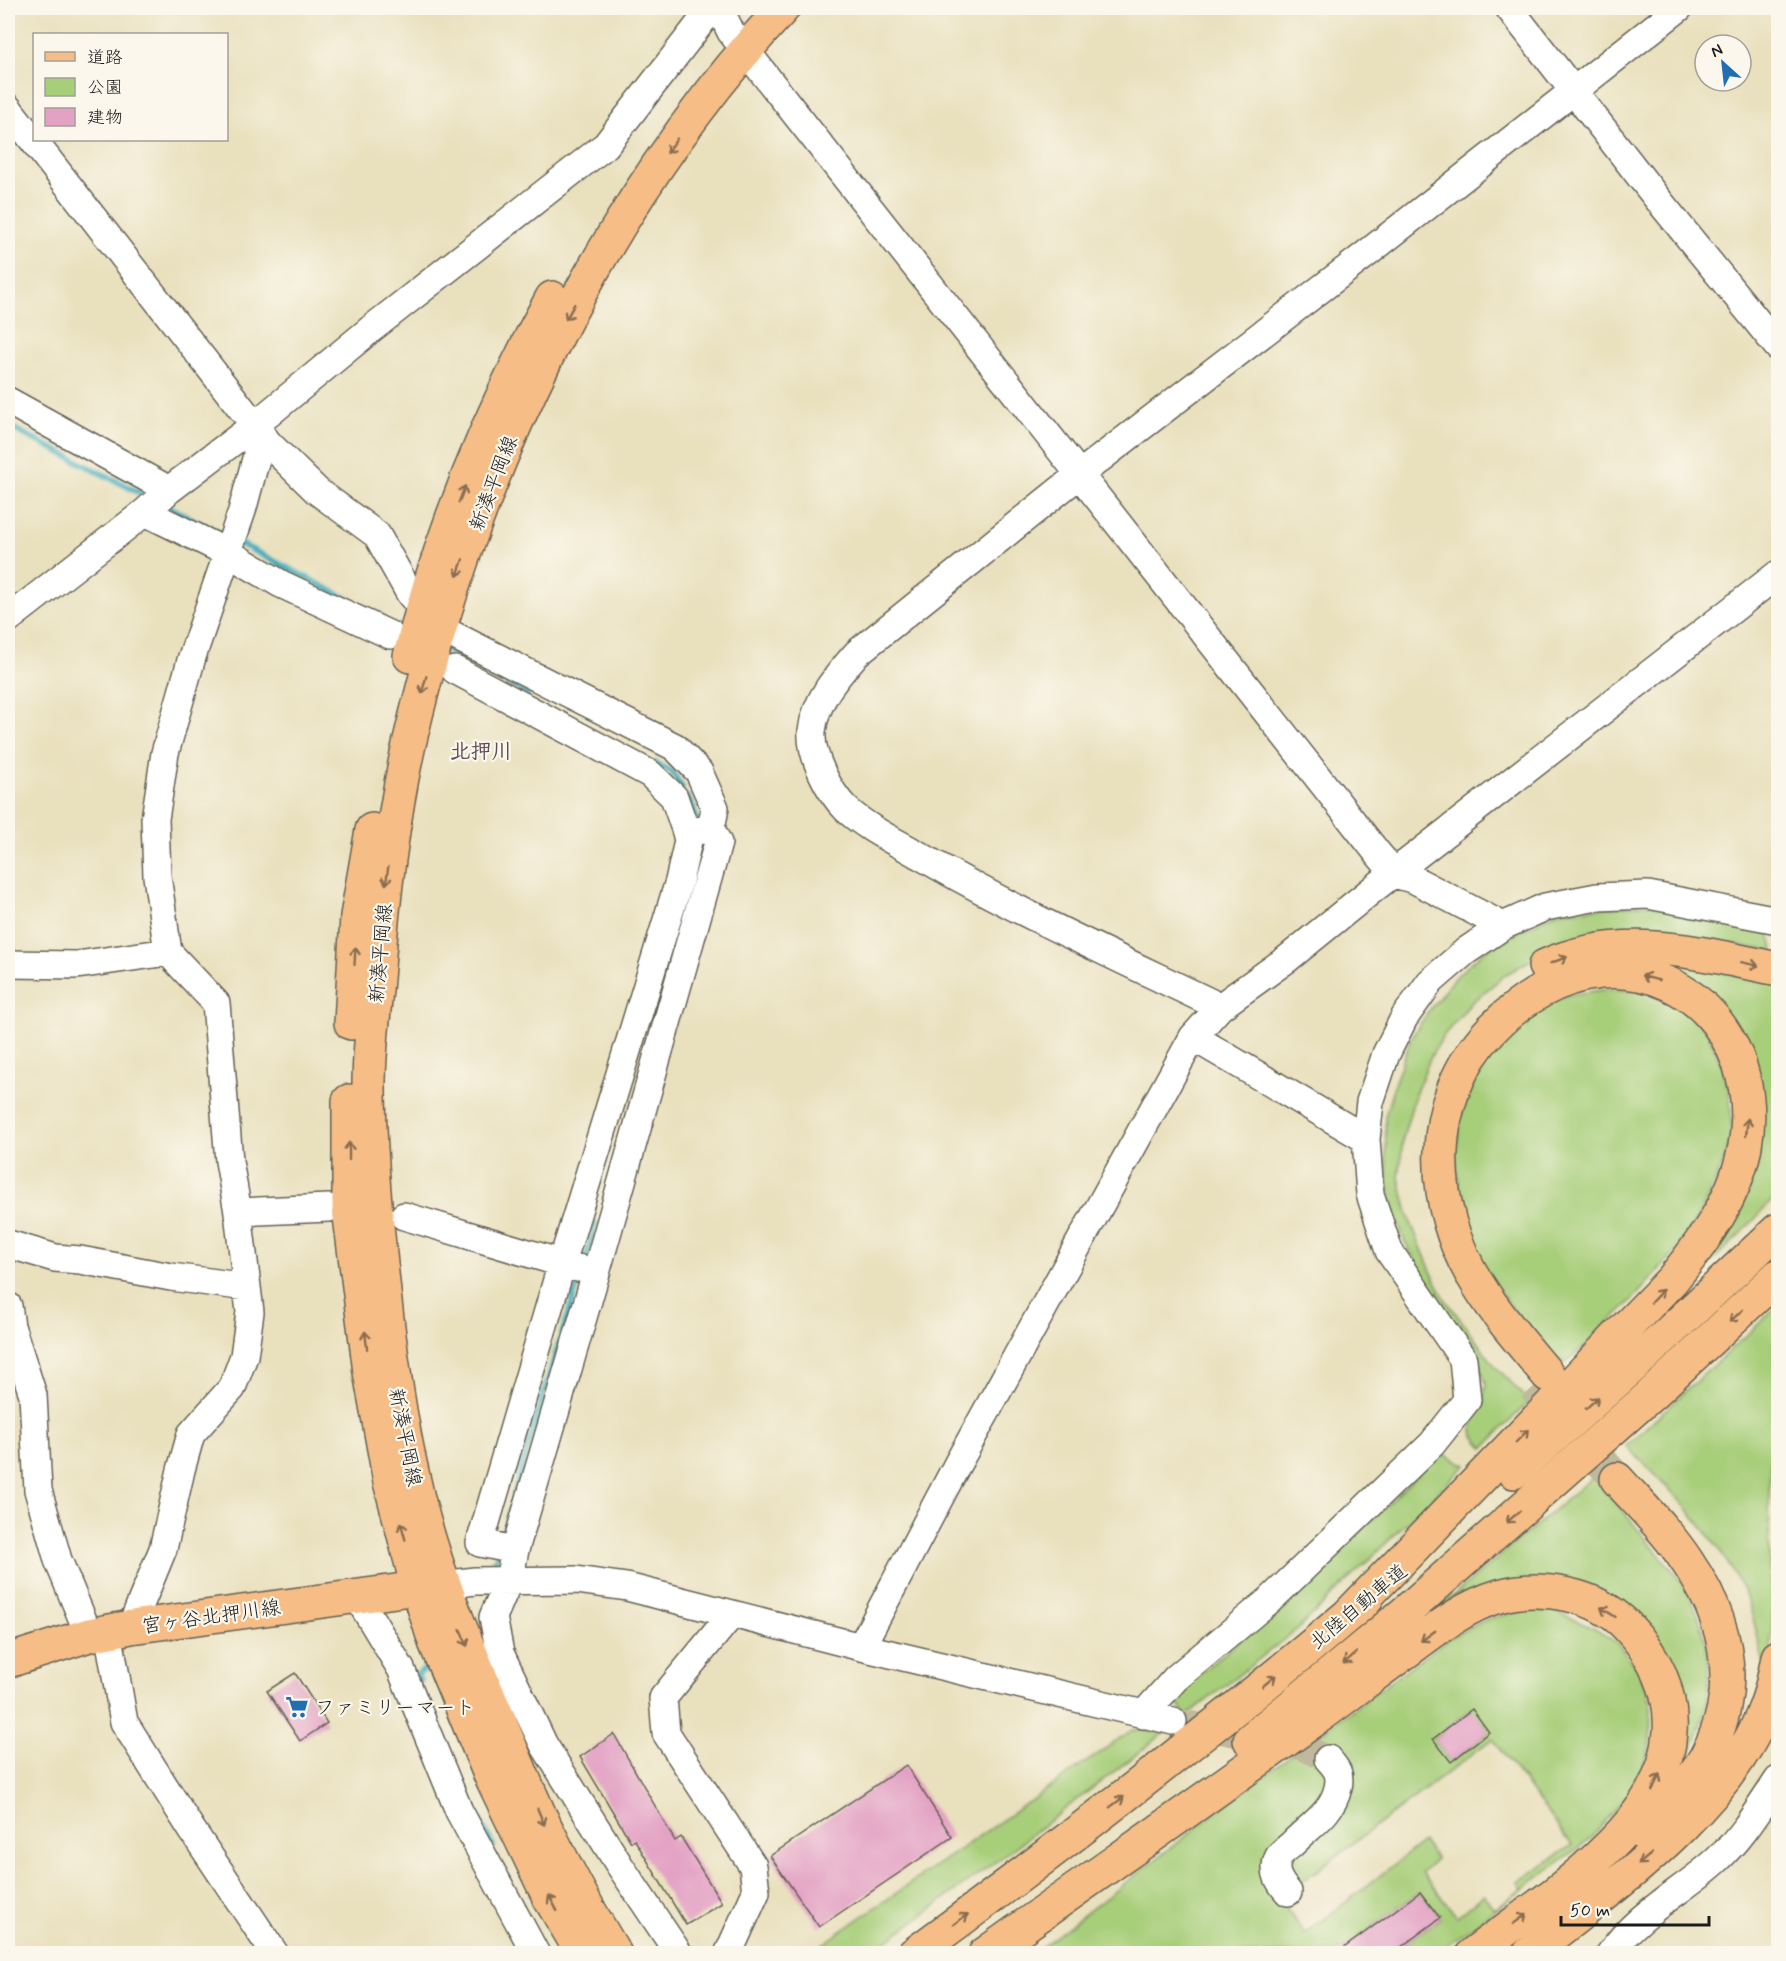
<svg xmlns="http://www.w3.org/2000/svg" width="1786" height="1961" font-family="Mynerve,'Klee One',sans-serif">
	<rect width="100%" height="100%" fill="#fbf7ec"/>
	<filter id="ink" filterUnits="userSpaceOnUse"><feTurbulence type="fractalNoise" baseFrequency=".0167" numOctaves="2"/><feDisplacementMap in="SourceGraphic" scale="12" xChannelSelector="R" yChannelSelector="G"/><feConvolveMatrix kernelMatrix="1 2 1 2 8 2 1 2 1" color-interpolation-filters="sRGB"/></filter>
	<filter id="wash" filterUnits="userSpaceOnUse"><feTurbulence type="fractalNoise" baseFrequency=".008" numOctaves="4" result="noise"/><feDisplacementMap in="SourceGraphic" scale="24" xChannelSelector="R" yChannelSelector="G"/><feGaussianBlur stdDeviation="1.35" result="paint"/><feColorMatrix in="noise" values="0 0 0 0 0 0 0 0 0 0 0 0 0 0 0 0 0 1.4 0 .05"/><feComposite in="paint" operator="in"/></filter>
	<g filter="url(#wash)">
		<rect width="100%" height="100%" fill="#e9e0bd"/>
		<path fill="#a7ce79" stroke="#62754a" stroke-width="1.5" fill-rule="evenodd" d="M1652 904 1751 925 1769 934 1774 951 1668 933 1544 952 1505 975 1471 1003 1444 1035 1431 1056 1416 1092 1403 1138 1399 1178 1410 1221 1431 1271 1445 1299 1495 1366 1529 1401 1484 1448 1474 1436 1472 1422 1483 1403 1486 1384 1479 1363 1426 1281 1404 1240 1393 1209 1387 1181 1385 1117 1395 1082 1411 1038 1428 1012 1455 977 1484 951 1558 911Z
			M1675 963 1778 982V1194L1741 1234 1671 1300 1759 1122 1673 970Z
			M1608 989 1646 992 1686 1009 1706 1030 1723 1067 1730 1097 1732 1135 1722 1165 1703 1207 1675 1252 1633 1299 1565 1364 1540 1343 1488 1278 1465 1230 1455 1155 1462 1114 1476 1077 1507 1036 1544 1006 1568 995Z
			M1778 1306V1388L1771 1441 1769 1499V1568L1773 1612 1770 1661H1763C1757 1637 1753 1609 1741 1586 1713 1532 1670 1488 1626 1446Z
			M1440 1452 1466 1465 1300 1627 1185 1717 1173 1695 1267 1619 1342 1550Z
			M1594 1476C1614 1501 1635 1526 1656 1551 1668 1565 1683 1581 1691 1599 1717 1653 1713 1704 1689 1758L1679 1753 1681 1722 1587 1587 1427 1618Z
			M1521 1611H1554L1593 1628 1616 1642 1637 1667 1651 1703 1650 1748 1631 1792 1591 1838 1437 1953H1393L1440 1918 1420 1892 1337 1953 1033 1954 1278 1765 1449 1638 1488 1619ZM1471 1709 1489 1732 1451 1762 1433 1739ZM1492 1739 1572 1845 1518 1882 1522 1889 1494 1909 1484 1895 1457 1917 1422 1872 1436 1859 1423 1842 1305 1934 1279 1899Z
			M1132 1730 1167 1731 1001 1858 870 1953 809 1954C916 1878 1025 1806 1132 1730Z"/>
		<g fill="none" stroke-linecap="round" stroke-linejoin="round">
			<path stroke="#3eacbb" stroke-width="6" d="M8 426 150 498
				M165 505 225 536
				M239 543 382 617
				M445 649 528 694
				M656 763 672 772 682 788
				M687 797 693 807 698 824
				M584 1265 596 1223
				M501 1540 545 1389 581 1274
				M493 1575 497 1553
				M420 1681 417 1675 432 1664
				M462 1785 493 1846"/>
		</g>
		<g id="blocks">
			<path fill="#e3a1c4" d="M295 1673 327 1723 300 1741 267 1691Z
				M1472 1709 1489 1732 1451 1762 1433 1739Z
				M614 1734 675 1841 681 1837 722 1903 686 1925 635 1840 631 1842 580 1757Z
				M906 1765 952 1837 819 1927 770 1856Z
				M1420 1892 1440 1918 1393 1953H1337Z"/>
		</g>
	</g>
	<g filter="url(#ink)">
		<use href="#blocks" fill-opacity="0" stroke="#646154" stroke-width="1.5"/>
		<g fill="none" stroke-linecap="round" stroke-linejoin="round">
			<path stroke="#c0b99d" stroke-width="27" stroke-dasharray="27 14" stroke-linecap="butt" d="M1173 1721 1303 1747 1328 1759"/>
			<path stroke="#c0b99d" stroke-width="33" stroke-dasharray="33 16" stroke-linecap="butt" d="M1534 1387 1617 1479"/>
			<g stroke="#646154" stroke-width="30">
				<path id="minor" d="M719 8 731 32 1379 855 1395 874 1415 880 1503 926
					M1509 8 1656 197 1778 347
					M8 108 269 444 317 491 377 535 410 594 439 628 675 747 699 772 715 808 711 829 718 843 596 1273 515 1550 509 1580 493 1617 500 1653 544 1745 620 1866 679 1954
					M8 401 169 490
					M145 512 228 553 281 584 390 635
					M8 619 145 512 169 490 255 425 371 329 606 145 712 8
					M455 670 650 774 674 797 686 832
					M8 964 77 965 168 952
					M1220 1007C1123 960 1025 916 931 862 903 845 870 831 846 809 829 792 810 755 812 731 816 699 837 676 857 653L1080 474 1365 255 1679 8
					M1193 1037 1366 1139
					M238 1212 329 1208
					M404 1216 578 1268
					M8 1244 55 1258 80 1260 171 1277 247 1287
					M8 1306 11 1326 33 1395 38 1490 58 1560 89 1635
					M515 1550 480 1543 562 1263 679 881 688 841 686 832 711 829
					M425 1587 475 1581 576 1580 627 1587 861 1647 1173 1721
					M357 1596 401 1669 459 1811 536 1954
					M131 1627 163 1549 181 1470 191 1434 232 1388 244 1356 250 1312 238 1212 229 1161 216 1003 168 952 157 876 155 819 165 753 192 657 242 511 257 455 255 425
					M108 1631 124 1722 192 1830 275 1954
					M861 1647 958 1463 1193 1037 1220 1007 1287 959 1372 890 1778 574
					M1143 1715 1176 1678 1271 1599 1432 1444 1467 1400 1463 1359 1389 1251 1370 1194 1366 1139 1370 1102 1386 1054 1404 1018 1430 982 1466 951 1503 926 1545 907 1597 897 1648 895 1778 920
					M1288 1892C1280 1883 1272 1872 1278 1858 1280 1853 1287 1848 1291 1845 1309 1826 1332 1814 1338 1788 1341 1774 1337 1769 1328 1759
					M728 1954 756 1892 753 1866 666 1733 663 1698 732 1614
					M1610 1954C1637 1913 1682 1892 1717 1860 1742 1837 1759 1808 1778 1780"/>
			</g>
			<g stroke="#646154" stroke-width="36">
				<path id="major" d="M410 656C441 532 490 411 552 298
					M351 1023 357 916 372 830
					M349 1101V1209L370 1372 390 1482 418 1588 435 1642 489 1772 550 1899 583 1954
					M8 1661 89 1635 131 1627 418 1588
					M615 1954C591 1915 569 1874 549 1834 530 1797 515 1757 498 1718 465 1641 432 1564 414 1481 398 1412 389 1343 382 1273 375 1211 369 1147 369 1084 369 1050 374 1014 377 979 383 899 392 818 410 740 471 478 599 206 783 8"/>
			</g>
			<g stroke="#646154" stroke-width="36">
				<path id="highway" d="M1545 966C1625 931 1697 953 1778 969
					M1514 1472 1632 1367 1778 1230
					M1617 1479C1641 1506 1668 1532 1688 1563 1756 1663 1732 1761 1638 1831
					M1349 1614 1672 1280C1704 1241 1736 1197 1745 1146 1762 1054 1700 965 1601 972 1558 976 1520 1000 1491 1030 1424 1100 1428 1208 1479 1286 1499 1318 1524 1346 1548 1375
					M1250 1740 1402 1615 1652 1394 1778 1276
					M914 1954C1069 1841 1220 1724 1366 1600
					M985 1954C1097 1874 1210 1796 1321 1715 1350 1694 1378 1672 1407 1651 1435 1630 1465 1606 1499 1596 1541 1584 1596 1594 1627 1626 1690 1693 1681 1769 1621 1834 1579 1880 1523 1916 1473 1954
					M1529 1954C1610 1889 1729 1807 1766 1706 1772 1690 1775 1674 1778 1657"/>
			</g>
			<use href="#minor" stroke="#fff" stroke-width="27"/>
			<use href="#major" stroke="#f6be86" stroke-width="33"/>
			<use href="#highway" stroke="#f6be86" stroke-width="33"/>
		</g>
		<defs><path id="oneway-shaft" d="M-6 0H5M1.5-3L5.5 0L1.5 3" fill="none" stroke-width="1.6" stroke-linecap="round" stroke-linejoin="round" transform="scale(1.5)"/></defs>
		<g stroke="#896d51">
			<use href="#oneway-shaft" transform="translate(672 146) rotate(124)"/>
			<use href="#oneway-shaft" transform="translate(570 312) rotate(119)"/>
			<use href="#oneway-shaft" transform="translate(462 494) rotate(-69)"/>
			<use href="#oneway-shaft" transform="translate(460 568) rotate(109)"/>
			<use href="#oneway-shaft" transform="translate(424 685) rotate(105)"/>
			<use href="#oneway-shaft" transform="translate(387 876) rotate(98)"/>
			<use href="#oneway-shaft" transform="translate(355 956) rotate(-87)"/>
			<use href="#oneway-shaft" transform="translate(1559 960) rotate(-21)"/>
			<use href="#oneway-shaft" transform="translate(1750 964) rotate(12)"/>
			<use href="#oneway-shaft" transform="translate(1650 978) rotate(-165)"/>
			<use href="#oneway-shaft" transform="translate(1747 1127) rotate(-84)"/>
			<use href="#oneway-shaft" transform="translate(349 1151) rotate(-90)"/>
			<use href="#oneway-shaft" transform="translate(1657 1296) rotate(-47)"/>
			<use href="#oneway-shaft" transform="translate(1736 1316) rotate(137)"/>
			<use href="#oneway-shaft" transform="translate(366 1340) rotate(-97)"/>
			<use href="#oneway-shaft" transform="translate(1592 1403) rotate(-42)"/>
			<use href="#oneway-shaft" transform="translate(1522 1436) rotate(-46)"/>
			<use href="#oneway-shaft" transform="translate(1513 1517) rotate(139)"/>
			<use href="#oneway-shaft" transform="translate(403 1531) rotate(-105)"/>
			<use href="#oneway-shaft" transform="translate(1608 1612) rotate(-147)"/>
			<use href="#oneway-shaft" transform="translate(1428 1636) rotate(144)"/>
			<use href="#oneway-shaft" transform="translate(464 1638) rotate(67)"/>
			<use href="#oneway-shaft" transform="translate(1350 1658) rotate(140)"/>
			<use href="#oneway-shaft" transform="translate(1269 1681) rotate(-40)"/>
			<use href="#oneway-shaft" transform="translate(1656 1782) rotate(-65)"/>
			<use href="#oneway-shaft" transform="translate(1117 1802) rotate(-37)"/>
			<use href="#oneway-shaft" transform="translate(541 1817) rotate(67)"/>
			<use href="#oneway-shaft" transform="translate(1645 1859) rotate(140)"/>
			<use href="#oneway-shaft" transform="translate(553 1903) rotate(-119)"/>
			<use href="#oneway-shaft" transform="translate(961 1919) rotate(-36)"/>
			<use href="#oneway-shaft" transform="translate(1520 1919) rotate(-37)"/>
		</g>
	</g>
	<defs>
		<g id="supermarket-bare" transform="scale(1.8)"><path d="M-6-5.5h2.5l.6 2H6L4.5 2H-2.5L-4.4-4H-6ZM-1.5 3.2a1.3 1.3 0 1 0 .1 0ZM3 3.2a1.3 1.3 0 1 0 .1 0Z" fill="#1f6fb2" stroke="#fbf7ec" stroke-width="2.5" paint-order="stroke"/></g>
	</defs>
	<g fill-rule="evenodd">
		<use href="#supermarket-bare" x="297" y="1707"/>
	</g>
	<g text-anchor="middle" stroke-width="4.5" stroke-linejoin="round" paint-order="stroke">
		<g font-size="20" fill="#1c1c1c" stroke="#fbf7ec">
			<text transform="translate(493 483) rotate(-69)" y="7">新湊平岡線</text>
			<text transform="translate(380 953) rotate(-85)" y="7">新湊平岡線</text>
			<text transform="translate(406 1437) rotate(79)" y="7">新湊平岡線</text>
			<text transform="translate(1358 1606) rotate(-40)" y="7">北陸自動車道</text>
			<text transform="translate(211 1616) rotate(-8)" y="7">宮ヶ谷北押川線</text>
		</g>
		<g font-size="20" fill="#1c1c1c" stroke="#fbf7ec" text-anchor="start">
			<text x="315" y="1714">ファミリーマート</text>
		</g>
		<g font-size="21" font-weight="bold" fill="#624b57" stroke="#fbf7ec">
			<text x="481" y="758">北押川</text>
		</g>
	</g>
	<rect width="1786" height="1961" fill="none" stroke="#fbf7ec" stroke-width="30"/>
	<rect x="33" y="33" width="195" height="108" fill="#fbf7ec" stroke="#a29f99" stroke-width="1.5"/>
	<rect x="45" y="52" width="30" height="9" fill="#f6be86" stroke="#a29f99" stroke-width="1.5"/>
	<text x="87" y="63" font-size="18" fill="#1c1c1c">道路</text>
	<rect x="45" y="78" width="30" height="18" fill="#a7ce79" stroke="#a29f99" stroke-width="1.5"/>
	<text x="87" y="93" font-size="18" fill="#1c1c1c">公園</text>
	<rect x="45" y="108" width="30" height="18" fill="#e3a1c4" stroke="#a29f99" stroke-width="1.5"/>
	<text x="87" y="123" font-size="18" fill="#1c1c1c">建物</text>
	<g transform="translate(1723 63) rotate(333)"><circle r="28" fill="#fbf7ec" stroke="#a29f99" stroke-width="1.5"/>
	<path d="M0-4.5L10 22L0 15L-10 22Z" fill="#1f6fb2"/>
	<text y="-9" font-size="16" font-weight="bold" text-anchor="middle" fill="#1c1c1c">N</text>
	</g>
	<path d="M1561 1916v9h148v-9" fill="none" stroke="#1c1c1c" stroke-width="3"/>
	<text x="1570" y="1916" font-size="18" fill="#1c1c1c" stroke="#fbf7ec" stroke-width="4.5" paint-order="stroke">50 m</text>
</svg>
